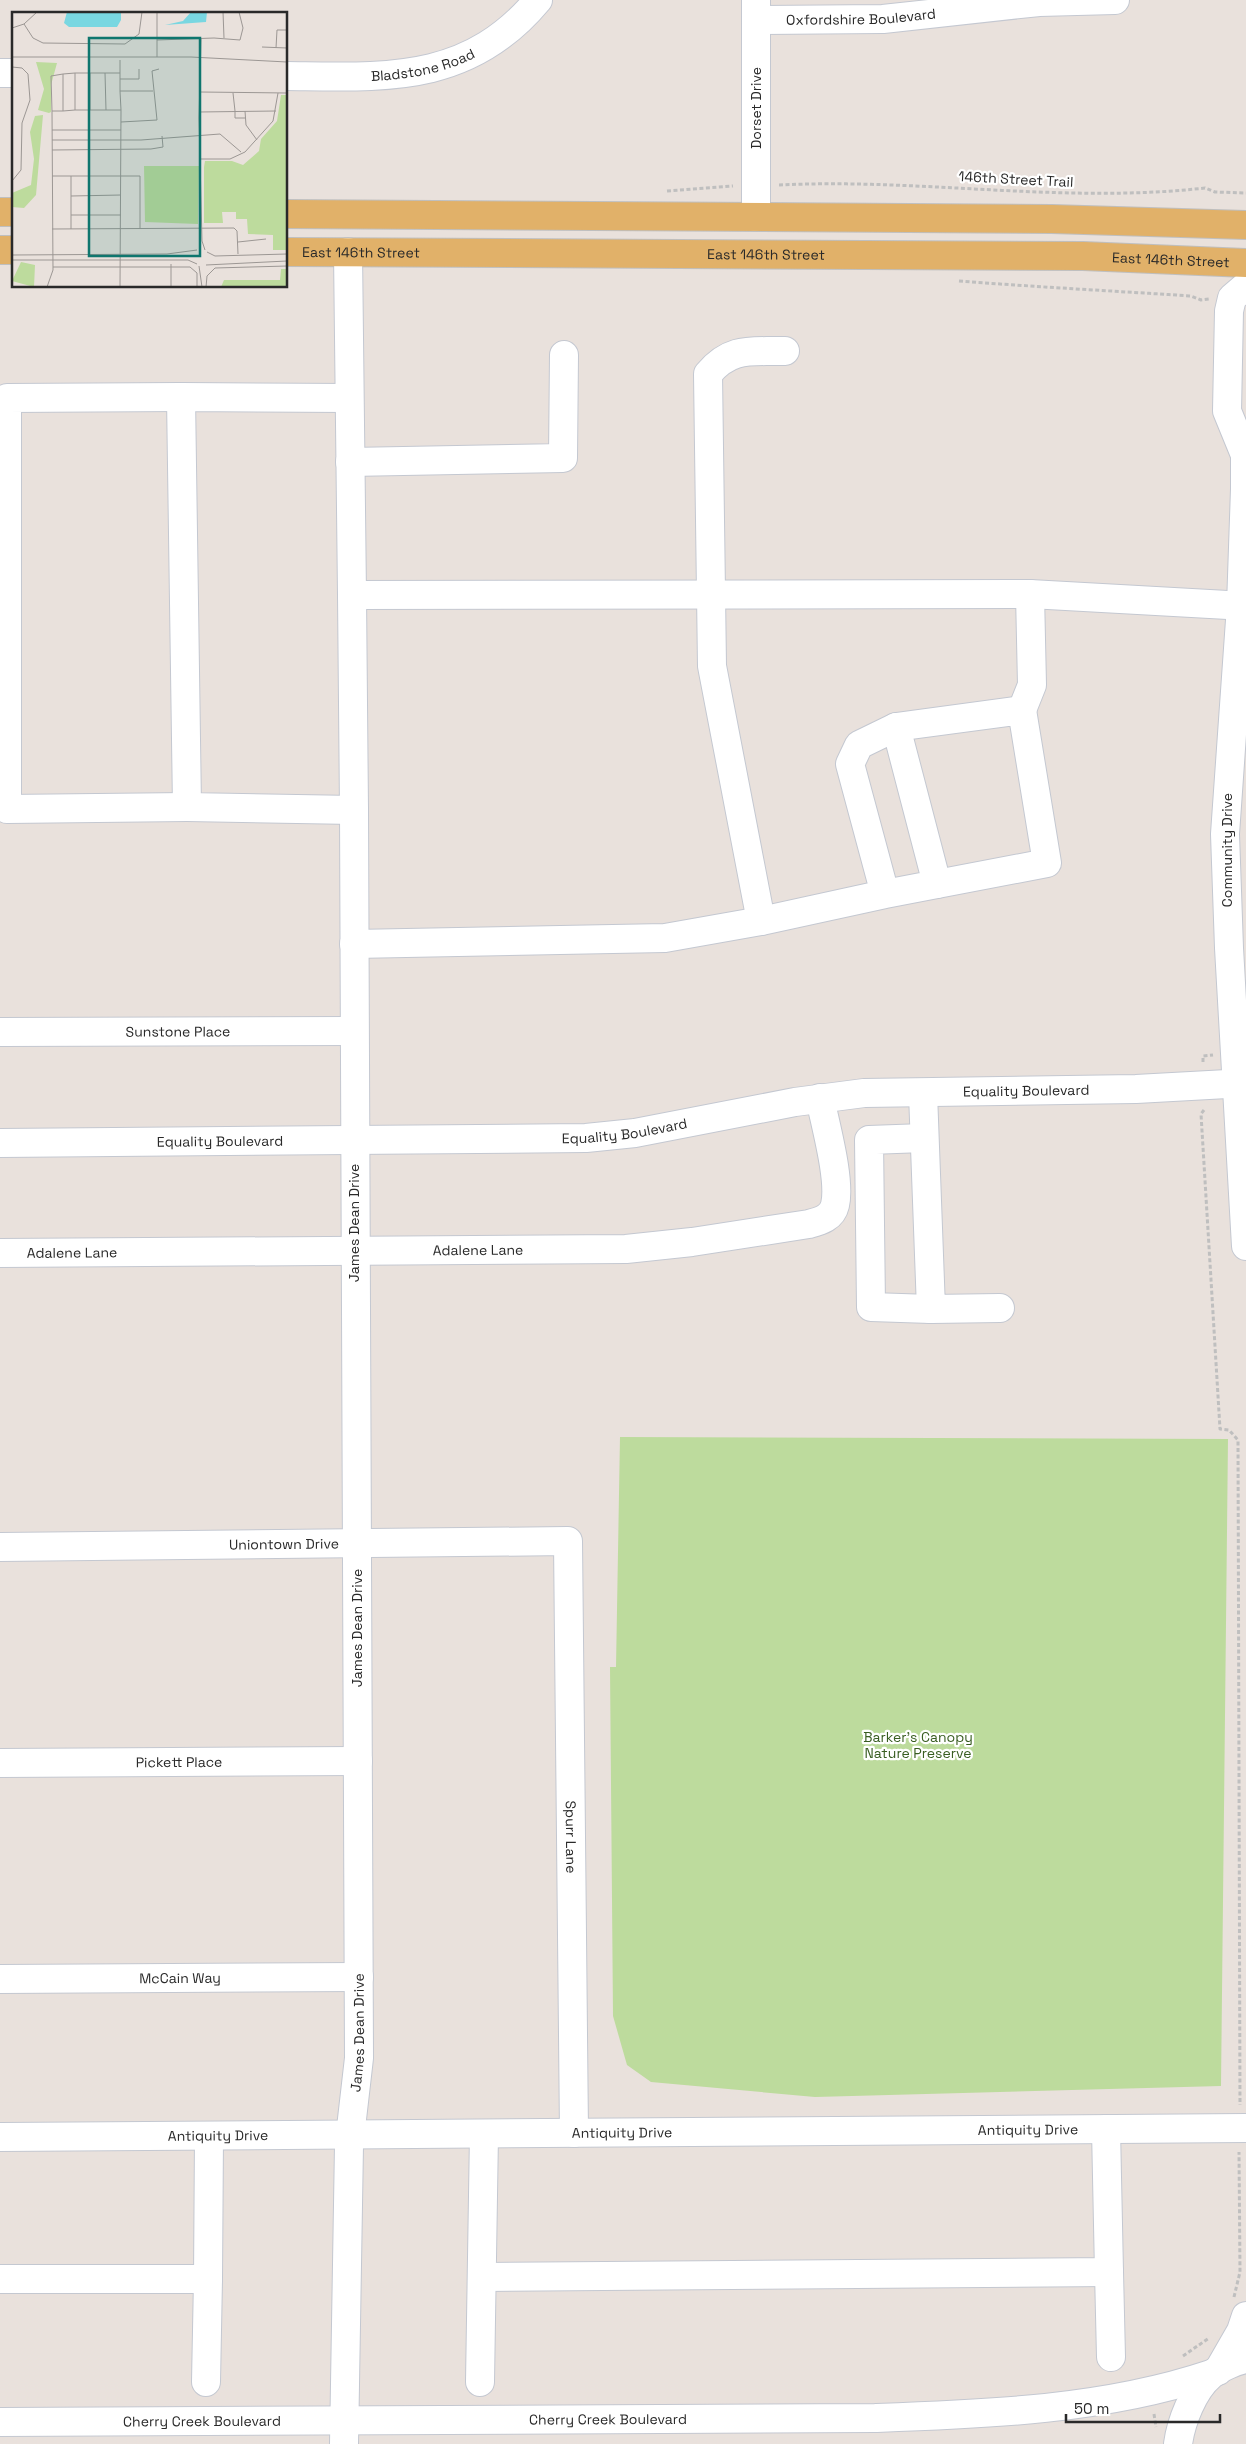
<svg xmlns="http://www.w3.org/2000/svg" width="1246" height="2444" font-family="'Space Grotesk',sans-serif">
	<rect width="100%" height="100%" fill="#e9e1dc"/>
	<path fill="#bddb9d" d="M620 1437 1228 1439 1221 2086 815 2097 651 2082 627 2065 613 2016 610 1667H616Z"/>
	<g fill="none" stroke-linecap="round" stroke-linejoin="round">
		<g stroke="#c4c8d1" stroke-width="30">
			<g id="minor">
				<path d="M756 0V217"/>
				<path id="s1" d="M756 20 883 19 1039 2 1115 0"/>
				<path d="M0 73H14"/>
				<path id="s2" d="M286 76C386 77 468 84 538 0"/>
				<path d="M348 252 352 595 1030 594 1246 606"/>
				<path d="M1246 286 1232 298 1229 311 1227 411 1245 455V489L1241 606 1225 834 1229 948 1246 1246"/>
				<path d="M181 397 7 398V809L187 807"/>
				<path d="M349 398 181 397 187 807 354 810 352 595"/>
				<path d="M350 462 563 458 564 355"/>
				<path d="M1022 710 1032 685 1030 594"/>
				<path d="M896 727 1022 710 1047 863 937 884"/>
				<path d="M761 921 885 894 850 764 859 745 896 727 937 884 885 894"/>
				<path d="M354 944 665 938 761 921 712 666 708 374C731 346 752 352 785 351"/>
				<path id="s3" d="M0 1032 354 1031"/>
				<path d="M923 1093 931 1309 1000 1308"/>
				<path d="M924 1138 869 1140 871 1307 931 1309"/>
				<path id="s4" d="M0 1143 586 1138 635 1133 795 1102 864 1093 1136 1089 1246 1083"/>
				<path id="s5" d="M0 1253 626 1249 692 1242 809 1224C820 1221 832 1218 835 1205 841 1180 825 1124 820 1098"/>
				<path id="s6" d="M0 1547 568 1541 574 2133"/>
				<path id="s7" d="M0 1763 358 1761"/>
				<path id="s8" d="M0 1979 359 1977"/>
				<path id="s9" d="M0 2137 1246 2128"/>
				<path d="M1109 2272 1111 2357"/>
				<path d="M482 2277 1109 2272 1106 2129"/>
				<path d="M0 2279H208L209 2136"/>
				<path d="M1218 2371 1241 2331 1246 2316"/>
				<path d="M206 2382 208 2279"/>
				<path d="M480 2382 484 2134"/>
				<path id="s10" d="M0 2422 875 2418C987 2414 1104 2410 1211 2374"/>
				<path id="s11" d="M344 2444 349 2145 359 2058 354 810"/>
				<path d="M1178 2444C1181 2422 1193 2390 1211 2375 1219 2368 1236 2361 1246 2359"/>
			</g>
		</g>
		<g stroke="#bfbfbf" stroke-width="30">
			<g id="major">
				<path d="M0 212H14"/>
				<path d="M286 214 1052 219 1246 225"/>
				<path d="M0 250H14"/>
				<path id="s12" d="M286 252 1083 256 1246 263"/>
			</g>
		</g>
		<path stroke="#bfbfbf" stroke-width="3" stroke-dasharray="4 2.5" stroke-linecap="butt" d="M779 185C921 178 1063 204 1205 188L1215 192 1246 193
			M667 191 733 186
			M959 281C1037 287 1114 291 1191 296L1201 300 1209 299
			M1203 1062V1056L1213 1055
			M1204 1110 1201 1114 1220 1429 1229 1430 1238 1440 1240 2105
			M1234 2297 1240 2272 1239 2152
			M1183 2356 1209 2338
			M1154 2414 1156 2427"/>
		<use href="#minor" stroke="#fff" stroke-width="28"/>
		<use href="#major" stroke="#e1b169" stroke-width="28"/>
	</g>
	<g text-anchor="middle" stroke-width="4.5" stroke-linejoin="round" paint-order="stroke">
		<g font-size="14" fill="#292929" stroke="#fff">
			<text dy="5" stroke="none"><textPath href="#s1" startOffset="105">Oxfordshire Boulevard</textPath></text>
			<text dy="5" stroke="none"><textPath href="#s2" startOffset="138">Bladstone Road</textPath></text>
			<text transform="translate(756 108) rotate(-90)" y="5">Dorset Drive</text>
			<text transform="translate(1016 179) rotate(3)" y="5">146th Street Trail</text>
			<text dy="5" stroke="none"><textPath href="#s12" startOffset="75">East 146th Street</textPath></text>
			<text dy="5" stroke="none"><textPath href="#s12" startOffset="480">East 146th Street</textPath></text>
			<text dy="5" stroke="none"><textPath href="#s12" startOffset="885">East 146th Street</textPath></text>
			<text transform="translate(1227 850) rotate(-90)" y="5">Community Drive</text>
			<text dy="5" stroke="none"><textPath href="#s3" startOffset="178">Sunstone Place</textPath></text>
			<text dy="5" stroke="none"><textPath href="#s4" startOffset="1030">Equality Boulevard</textPath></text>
			<text dy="5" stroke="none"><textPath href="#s4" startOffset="625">Equality Boulevard</textPath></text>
			<text dy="5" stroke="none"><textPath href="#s4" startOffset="220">Equality Boulevard</textPath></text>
			<text transform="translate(354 1223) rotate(-90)" y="5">James Dean Drive</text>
			<text dy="5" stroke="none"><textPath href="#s5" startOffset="478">Adalene Lane</textPath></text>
			<text dy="5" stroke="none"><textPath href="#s5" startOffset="72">Adalene Lane</textPath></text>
			<text dy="5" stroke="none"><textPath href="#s6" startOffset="284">Uniontown Drive</textPath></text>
			<text transform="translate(357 1628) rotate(-90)" y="5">James Dean Drive</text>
			<text dy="5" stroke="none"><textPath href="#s7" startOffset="179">Pickett Place</textPath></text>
			<text dy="5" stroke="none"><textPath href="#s6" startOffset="864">Spurr Lane</textPath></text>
			<text dy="5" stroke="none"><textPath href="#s8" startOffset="180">McCain Way</textPath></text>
			<text dy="5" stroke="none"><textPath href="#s11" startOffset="412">James Dean Drive</textPath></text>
			<text dy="5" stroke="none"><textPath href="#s9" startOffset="1028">Antiquity Drive</textPath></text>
			<text dy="5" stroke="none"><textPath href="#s9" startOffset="622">Antiquity Drive</textPath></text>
			<text dy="5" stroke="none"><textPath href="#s9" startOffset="218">Antiquity Drive</textPath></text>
			<text dy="5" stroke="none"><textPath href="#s10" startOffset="608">Cherry Creek Boulevard</textPath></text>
			<text dy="5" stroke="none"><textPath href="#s10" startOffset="202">Cherry Creek Boulevard</textPath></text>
		</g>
		<g font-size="14" fill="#385d21" stroke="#fff">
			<text x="918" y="1742">Barker's Canopy<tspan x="918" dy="16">Nature Preserve</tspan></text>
		</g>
	</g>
	<g transform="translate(12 12)">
		<rect width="275" height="275" fill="#e9e1dc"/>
		<path d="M24 50 45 51 39 73V100L37 101 26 98 32 77ZM269 83H275V238H261V223L236 222 235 207H224V200H210L211 211H192V155L193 149H220L231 153 247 139 249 127 265 109ZM31 103 24 183 12 196 0 195V181L19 173 22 147 18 120 23 104ZM132 154H187L186 212 133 210ZM9 250 23 253 22 275 0 269ZM269 257H274L275 275H209L212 268H268Z" fill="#bddb9d"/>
		<path d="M55 0H109V8L105 15H57L52 11ZM179 0H195L194 10 153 13 171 9Z" fill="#79d7e1"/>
		<path fill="none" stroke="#9c9794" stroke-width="1" d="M211 0 212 26M12 12 21 26 31 31 113 32 127 22 130 0M0 16 12 12 25 0M189 26 187 106 190 229 193 238M145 28 202 26 228 28 231 16 227 0M250 35 275 36M264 36 265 18H275M0 45H179L275 50M145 45V0M108 48V79H141M0 55 10 56 16 62 18 88 10 111 9 158 0 169M63 61 51 62V99L63 98M93 61H78V98H94M108 61H93L94 98H109L108 79M108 67H127V57M188 80 275 81M221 81 223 99M78 98H63V61H78M51 99H40L39 64 51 62M223 99V106H233M233 99 234 113 245 128M187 100 264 99M109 110 145 108 140 59 147 57M40 118H109M40 128H129L208 122 229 140M40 138 139 137 151 135 150 124M189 147H218L233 140 261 109 266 81M40 164H128V217M59 184 109 183M59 203H109M40 217 222 216 225 219 226 242M59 217V164M226 230 254 227M195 240 203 244 275 242M0 243 155 242 185 238M0 248H176L185 252M159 252V275M194 253 275 249M187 254 190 275M41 255H178L185 261V275M35 275 41 258 40 99M108 275 109 98M194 275 195 264 203 256 275 254"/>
		<path fill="#0f766e" fill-opacity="0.15" stroke="#0f766e" stroke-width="2.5" d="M77 26H188V244H77Z"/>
		<rect width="275" height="275" fill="none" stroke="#292929" stroke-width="2.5"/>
	</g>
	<path d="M1066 2414v8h154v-8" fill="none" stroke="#292929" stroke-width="2.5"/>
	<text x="1074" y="2414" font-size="15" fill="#292929" stroke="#ffffff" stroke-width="4" paint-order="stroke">50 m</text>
</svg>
